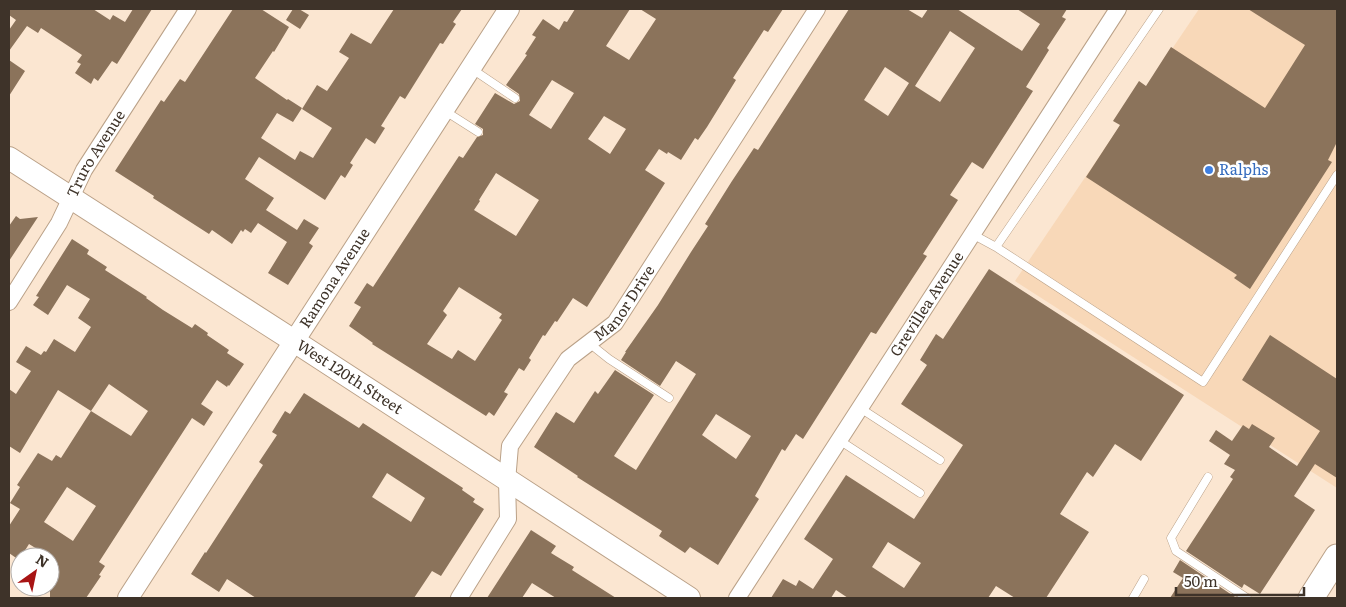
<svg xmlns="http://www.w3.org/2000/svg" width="1346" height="607" font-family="Literata,serif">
	<rect width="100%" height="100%" fill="#fbe6d1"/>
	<path fill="#f8d8b8" d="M1199 9H1337V488L1015 281Z"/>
	<path fill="#8b735b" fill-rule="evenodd" d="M9 9H93L110 20 113 15 125 22 133 9H152L117 64 112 61 98 81 94 78 91 84 75 73 81 64 77 62 82 55 41 28 38 33 27 26 9 51V30L16 20 9 15Z
		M233 9H261L289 27 274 52 273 51 255 78 287 100 288 99 302 108 293 122 277 113 261 138 295 160 300 151 313 158 332 128 302 109 317 85 327 91 349 58 339 52 351 33 371 44 394 9H462L453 22 456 24 443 44 440 43 405 99 400 96 381 126 385 128 375 144 366 138 350 163 353 165 345 178 341 175 325 200 259 157 245 179 274 198 266 210 297 230 304 219 319 228 309 243 313 246 288 285 268 273 287 242 258 223 251 233 245 229 243 232 241 230 232 244 212 230 209 234 153 198 154 196 115 171 161 100 164 102 180 79 185 82Z
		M293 9H299L309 15 300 29 286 20Z
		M575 9H630L606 46 629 60 656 19 640 9H783L768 32 764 30 733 78 736 80 707 127 698 140 695 138 681 160 668 152 667 154 659 149 645 170 665 183 587 307 573 298 557 322 555 321 545 336 543 335 529 358 531 360 524 371 519 368 504 392 508 394 494 416 489 412 486 416 372 344 373 343 349 326 361 307 354 303 367 283 373 287 459 156 463 158 477 137 483 135V129L475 124 495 93 514 104 520 101 519 94 506 85 527 55 525 54 536 37 532 35 543 19 559 30 564 21 567 22ZM552 80 574 93 551 129 529 115ZM604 116 626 129 610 154 588 139ZM496 173 539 200 516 236 474 210 480 201 479 200ZM459 287 502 314 499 318 502 320 475 361 458 350 452 359 427 344 447 315 443 311Z
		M849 9H907L922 18 928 9H957L1022 51 1040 24 1017 9H1067L1062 17 1066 19 1047 48 1049 50 1026 87 1033 91 983 169 972 162 950 195 958 200 923 254 927 256 876 334 871 332 803 439 796 434 785 451 782 449 755 496 759 499 718 565 690 547 685 553 659 536 662 531 577 477 578 476 534 447 556 412 574 423 595 391 598 394 615 370 654 395 614 456 636 470 696 374 676 361 660 386 621 360 626 352H625L658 305 691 252 708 226 705 224 732 181 754 148 758 150ZM950 31 975 48 940 102 915 86ZM885 67 909 83 888 116 864 100ZM716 414 751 436 736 459 702 435Z
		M1248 9H1337V142L1328 160 1332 162 1250 289 1234 278 1237 275 1086 177 1120 125 1113 121 1139 81 1146 86 1171 47 1265 108 1305 45Z
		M9 60 25 71 9 96Z
		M16 216 20 219 38 217 9 261V226Z
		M72 239 89 250 87 254 107 267 105 270 147 297 146 298 163 310 192 328 195 324 208 333 207 335 229 350 227 353 244 364 229 386 228 385 227 387 217 380 201 404 213 412 204 426 192 418 99 562 105 566 99 575 101 576 86 598H50V557L29 544 19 560 9 553V526L20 509 10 503 20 487 17 485 38 453 52 461 56 455 61 458 91 411 58 390 20 453 9 446V389L16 394 31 371 16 362 26 346 41 355 44 351 46 352 54 339 75 352 91 327 78 318 90 299 67 285 48 315 33 305 39 297 36 296ZM109 384 148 411 131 436 91 411ZM67 487 96 506 73 541 44 522Z
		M989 269 1184 395 1141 461 1115 444 1093 477 1087 472 1060 514 1089 532 1046 598H1015L996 586 988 598H848L836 590 831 598H771L783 579 796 586 799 580 813 589 833 559 804 539 846 475 914 519 963 445 901 404 927 365 920 360 936 334 943 339ZM888 542 921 563 904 588 872 567Z
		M1270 335 1337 379V478L1315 464 1294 496 1315 510 1260 594 1244 584 1242 588 1186 551 1233 479 1230 477 1235 470 1224 464 1230 455 1209 441 1216 430 1232 441 1243 425 1249 429 1252 424 1275 438 1269 447 1297 466 1320 431 1242 380Z
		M304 393 359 428 363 423 463 488 462 490 475 499 473 502 484 509 441 576 432 571 414 598H256L227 579 219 592 191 574 205 552 206 553 263 465 259 462 277 435 272 432 285 411 290 414ZM387 473 425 498 411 522 372 497Z
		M531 530 556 546 551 553 574 567 572 570 616 598H556L532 583 522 598H487Z
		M1180 560 1235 597V598H1170L1183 578 1173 572Z"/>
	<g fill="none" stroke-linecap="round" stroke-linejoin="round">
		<g stroke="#baa188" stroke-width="9">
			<path id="service" d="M472 69 515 98
				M445 111 478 132
				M972 234 996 247 1203 382 1337 175
				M996 247 1159 9
				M589 343 609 359 669 398
				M860 408 940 460
				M839 440 920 493
				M1208 477 1171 538 1176 551 1247 598
				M1133 598 1144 579"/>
		</g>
		<g stroke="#baa188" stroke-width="18">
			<g id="minor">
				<path id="s1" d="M9 302 59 223 84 170 188 9"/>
				<path id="s2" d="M459 598 508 519 507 481 510 446 568 359 615 323 817 9"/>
				<path id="s3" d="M737 598 1118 9"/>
			</g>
		</g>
		<g stroke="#baa188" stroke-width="22">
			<g id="tertiary">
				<path id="s4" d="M128 598 509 9"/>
			</g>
		</g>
		<g stroke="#baa188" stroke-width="24">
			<g id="secondary">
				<path id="s5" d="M9 158 294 341 689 598"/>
			</g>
		</g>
		<g stroke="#baa188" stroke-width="27">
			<path id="primary" d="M1311 598 1337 557"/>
		</g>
		<use href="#service" stroke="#fff" stroke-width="8"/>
		<use href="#minor" stroke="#fff" stroke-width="16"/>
		<use href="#tertiary" stroke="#fff" stroke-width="20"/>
		<use href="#secondary" stroke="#fff" stroke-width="22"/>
		<use href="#primary" stroke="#fff" stroke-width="25"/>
	</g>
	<circle fill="#3f7fe0" stroke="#fff" stroke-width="2" cx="1209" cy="170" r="5"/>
	<g text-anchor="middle" stroke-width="5" stroke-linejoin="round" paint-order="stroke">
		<g font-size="15" fill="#3e3329" stroke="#fff">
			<text dy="5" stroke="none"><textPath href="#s1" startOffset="172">Truro Avenue</textPath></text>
			<text dy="5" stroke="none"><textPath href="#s4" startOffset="381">Ramona Avenue</textPath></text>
			<text dy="5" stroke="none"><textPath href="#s2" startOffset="351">Manor Drive</textPath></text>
			<text dy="5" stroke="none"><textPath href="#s3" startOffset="350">Grevillea Avenue</textPath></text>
			<text dy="5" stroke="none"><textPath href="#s5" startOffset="405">West 120th Street</textPath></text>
		</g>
		<g font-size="15" fill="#366cbe" stroke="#fff" text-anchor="start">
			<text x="1219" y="175">Ralphs</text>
		</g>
	</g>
	<rect width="1346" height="607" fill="none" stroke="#3e3329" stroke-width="20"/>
	<g transform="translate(35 572) rotate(33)"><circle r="24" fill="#ffffff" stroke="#b2ada9"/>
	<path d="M0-4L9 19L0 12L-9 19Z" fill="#a81414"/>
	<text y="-8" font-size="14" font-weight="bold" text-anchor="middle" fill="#3e3329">N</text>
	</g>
	<path d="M1176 587v8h128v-8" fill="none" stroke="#3e3329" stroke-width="2.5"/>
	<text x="1184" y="587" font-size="15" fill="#3e3329" stroke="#ffffff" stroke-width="4" paint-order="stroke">50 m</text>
</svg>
